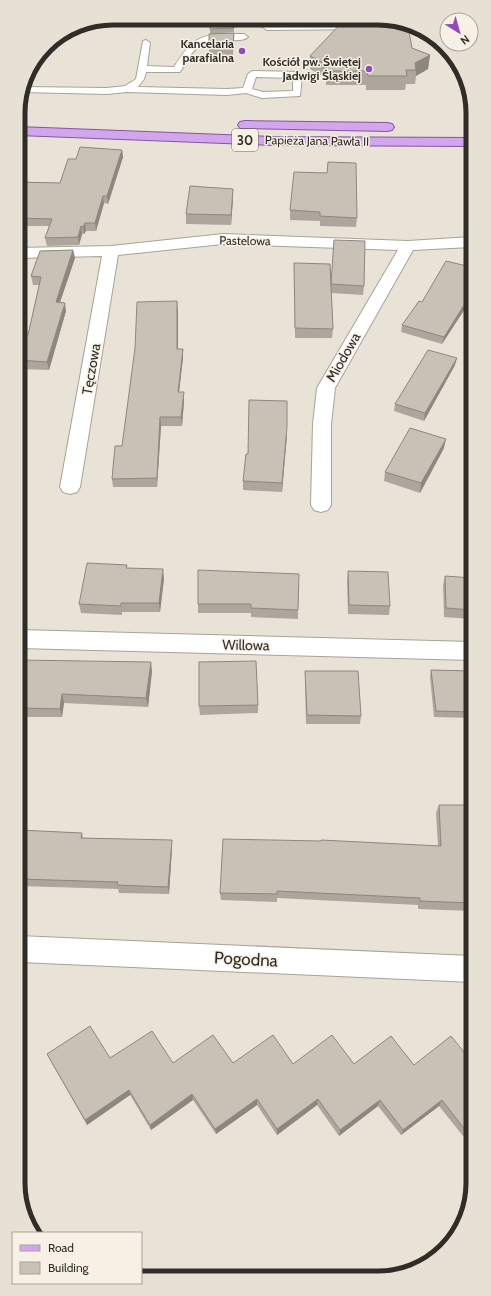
<svg xmlns="http://www.w3.org/2000/svg" width="491" height="1296" font-family="Cabin,sans-serif">
	<rect width="100%" height="100%" fill="#e9e3d7"/>
	<g fill="none" stroke-linecap="round" stroke-linejoin="round">
		<g stroke="#a8a297" stroke-width="2">
			<path id="lane" d="M219 34H244L248 37C240 45 214 34 201 45 191 51 186 63 180 72H146L144 79 138 87 227 89 243 88 248 74 252 71 298 72 302 75 300 96 262 98 246 93 227 95 127 92 107 94 22 92 23 87 107 88 125 86 136 79 143 41 146 40 150 43 147 66 174 67C187 47 194 36 219 34ZM256 77 293 78V91L263 92 252 89Z"/>
		</g>
		<g stroke="#a8a297" stroke-width="2">
			<path id="street" d="M261 19H273V22L369 21 375 25 369 29 267 30 261 26Z
				M223 234 408 241 471 237V247L413 250 335 388 331 424V505L328 510 321 512 314 510 311 505 313 424 317 388 398 250 223 244 118 255 80 487 77 492 70 494 63 492 60 487 102 256 18 258V248L111 246Z
				M19 630 472 642V660L19 648Z
				M19 936 472 956V982L20 962Z"/>
		</g>
		<g stroke="#8655a0" stroke-width="2">
			<path id="primary" d="M245 121 387 123 392 124 394 127 392 130 387 131 240 128 238 125 240 122Z
				M18 127 274 137 471 138V146L274 145 18 135Z"/>
		</g>
		<use href="#lane" fill="#fff" fill-rule="evenodd"/>
		<use href="#street" fill="#fff" fill-rule="evenodd"/>
		<use href="#primary" fill="#d2a6ec" fill-rule="evenodd"/>
	</g>
	<path fill="#aca69d" d="M234 19V32L210 34V29Z
		M234 33 233 56H209V47Z
		M412 48 430 55 428 69 416 76 415 84H406L405 90H366V85H326V78L310 69V56Z
		M122 150 123 157 108 204 104 203 96 231H86L84 234H82L79 245 47 246 45 238 49 226H18V182L60 183 76 159Z
		M328 162 357 218 356 227 320 226V221L290 220V210L327 173Z
		M233 189V198L231 225 186 224V214Z
		M73 250 75 258 60 302 66 311 49 370 19 369V334L28 335 39 285H33L31 276Z
		M294 263 331 284 364 286 363 295 331 293 333 329 332 338H295Z
		M471 267V301H470L442 344 401 332 402 325 422 302Z
		M178 310V349H183V358L179 392 184 401 182 426H161L157 487H113L112 479Z
		M455 365 424 421 394 411 395 404Z
		M287 427 282 492 243 490V481L248 454Z
		M444 448 420 493 384 481 385 472Z
		M127 568 164 578 160 612H122V615L81 613 79 604Z
		M198 570 298 610V619L251 617V613H198Z
		M348 571 390 606 389 615 348 614 347 581Z
		M445 576 472 578V619L444 617 443 585Z
		M19 660 152 671 148 707 64 703 62 717H19Z
		M431 670 472 671V718L434 717 430 677Z
		M305 671 361 716 360 724H306L305 680Z
		M258 705V713L200 715 199 706Z
		M439 805H472V911L418 909V905L277 898V902L221 900 220 893 438 846 436 813Z
		M19 830 82 833 83 838 172 848 169 894 119 893 118 889 19 886Z
		M47 1054 173 1063 414 1065 472 1062 473 1061V1128L463 1136 439 1106 401 1135 378 1106 339 1136 317 1105 277 1135 257 1105 216 1134 193 1100 151 1130 130 1095 87 1125 50 1060Z"/>
	<path fill="#8c877f" d="M430 55 428 69 416 76V70L415 63Z
		M122 150 123 157 108 204 107 196Z
		M233 189V198L231 225V215Z
		M103 196 104 203 96 231 95 223Z
		M85 223 86 231 84 234 83 227Z
		M81 226 82 234 79 245 78 237Z
		M73 250 75 258 57 311 56 302Z
		M471 294 470 301 442 344 444 337Z
		M177 301 178 310V357L177 349Z
		M65 303 66 311 49 370 47 362Z
		M183 349V358L178 401V392Z
		M457 358 455 365 424 421 425 413Z
		M184 392V401L182 426 181 417Z
		M160 417 161 426 157 487V478Z
		M287 427V436L282 492V483Z
		M22 428 24 438 19 461V442Z
		M446 439 444 448 420 493 421 483Z
		M163 569 164 578 160 612 159 603Z
		M151 662 152 671 148 707 146 698Z
		M62 694 64 703 62 717 60 709Z
		M172 840V848L169 894 168 887Z
		M129 1090 130 1095 87 1125 85 1120Z
		M192 1094 193 1100 151 1130 150 1125Z
		M257 1099V1105L216 1134 215 1129Z
		M318 1099 317 1105 277 1135V1129Z
		M380 1100 378 1106 339 1136 340 1130Z
		M442 1100 439 1106 401 1135 403 1130Z
		M473 1125V1128L463 1136 466 1131Z"/>
	<path fill="#c8c1b6" stroke="#8c877f" d="M210 19H234V28L210 29Z
		M344 20H397L408 26 412 48 430 55 415 63 416 70H406L407 76H368L367 71H327L326 64 310 56Z
		M234 33 233 47H209V34Z
		M80 147 122 150 107 196H103L95 223H85L83 227 81 226 78 237 45 238 52 219 18 218V182L60 183 68 159H76Z
		M328 162 356 163 357 218 320 216V212L290 210 294 172 327 173Z
		M190 186 233 189 231 215 186 214Z
		M334 240 365 241 364 286 331 284Z
		M73 250 56 302 65 303 47 362 19 360V334L28 335 41 277 31 276 40 251Z
		M446 261 471 267V294L444 337 402 325 419 301 422 302Z
		M294 263 330 264 333 329 295 328Z
		M177 301V349H183L178 392H184L181 417H160L157 478 112 479 115 446H122L135 348 137 302Z
		M428 350 457 358 425 413 395 404Z
		M249 400 287 401V427L282 483 243 481 246 454H248Z
		M19 428H22L19 442Z
		M410 428 446 439 421 483 385 472Z
		M87 563 127 565 126 568 163 569 159 603H121V606L79 604Z
		M198 570 299 574 298 610 251 608V604H198Z
		M348 571 388 572 390 606 349 605Z
		M445 576 472 578V610L446 608Z
		M19 660 151 662 146 698 62 694 60 709 19 708Z
		M256 661 258 705 199 706V662Z
		M431 670 472 671V712L436 711Z
		M305 671H358L361 716 307 715Z
		M439 805H472V903L420 901V898L277 891V894L220 893 223 839 321 841V840L441 846Z
		M19 830 82 833 81 838 172 840 168 887 117 885 118 882 19 879Z
		M90 1026 110 1058 152 1031 173 1063 213 1035 233 1063 273 1035 293 1064 332 1035 354 1064 391 1036 414 1065 451 1036 472 1062 473 1061V1125L466 1131 442 1100 403 1130 380 1100 340 1130 318 1099 277 1129 257 1099 215 1129 192 1094 150 1125 129 1090 85 1120 47 1054Z"/>
	<g fill="#9249bc" stroke="#f7f0e4" stroke-width="1.5">
		<circle cx="242" cy="51" r="4"/>
		<circle cx="369" cy="69" r="4"/>
	</g>
	<g text-anchor="middle" stroke-width="3" stroke-linejoin="round" paint-order="stroke">
		<g font-size="12" font-weight="bold" fill="#302d29" stroke="#f7f0e4" text-anchor="end">
			<text x="234" y="48">Kancelaria<tspan x="234" dy="14">parafialna</tspan></text>
			<text x="361" y="66">Kościół pw. Świętej<tspan x="361" dy="14">Jadwigi Śląskiej</tspan></text>
		</g>
		<g font-size="12" fill="#302d29" stroke="#f7f0e4">
			<text transform="translate(317 141) rotate(1)" y="4">Papieża Jana Pawła II</text>
			<text transform="translate(245 241) rotate(1)" y="4">Pastelowa</text>
		</g>
		<rect fill="#f7f0e4" stroke="#6c6861" stroke-width="1" x="232" y="129" width="26" height="22" rx="3"/>
		<g font-size="13" font-weight="bold" fill="#302d29">
			<text x="245" y="145">30</text>
		</g>
		<g font-size="14" fill="#302d29" stroke="#f7f0e4">
			<text transform="translate(343 357) rotate(-60)" y="5">Miodowa</text>
			<text transform="translate(91 369) rotate(-80)" y="5">Tęczowa</text>
			<text transform="translate(246 645) rotate(1)" y="5">Willowa</text>
		</g>
		<g font-size="17" fill="#302d29" stroke="#f7f0e4">
			<text transform="translate(246 959) rotate(3)" y="6">Pogodna</text>
		</g>
	</g>
	<path d="M0 0H491V1296H0ZM113 25H378A88 88 0 0 1 466 113V1183A88 88 0 0 1 378 1271H113A88 88 0 0 1 25 1183V113A88 88 0 0 1 113 25Z" fill="#e7e0d5" fill-rule="evenodd"/>
	<path fill="none" stroke="#302d29" stroke-width="5" d="M113 25H378A88 88 0 0 1 466 113V1183A88 88 0 0 1 378 1271H113A88 88 0 0 1 25 1183V113A88 88 0 0 1 113 25Z"/>
	<rect x="12" y="1232" width="130" height="52" fill="#f7f0e4" stroke="#a7a299"/>
	<rect x="20" y="1245" width="20" height="6" fill="#d2a6ec" stroke="#a7a299"/>
	<text x="48" y="1252" font-size="12" fill="#302d29">Road</text>
	<rect x="20" y="1262" width="20" height="12" fill="#c8c1b6" stroke="#a7a299"/>
	<text x="48" y="1272" font-size="12" fill="#302d29">Building</text>
	<g transform="translate(459 32) rotate(143)"><circle r="19" fill="#f7f0e4" stroke="#a7a299"/>
	<path d="M0-3L7 15L0 10L-7 15Z" fill="#9249bc"/>
	<text y="-6" font-size="11" font-weight="bold" text-anchor="middle" fill="#302d29">N</text>
	</g>
</svg>
